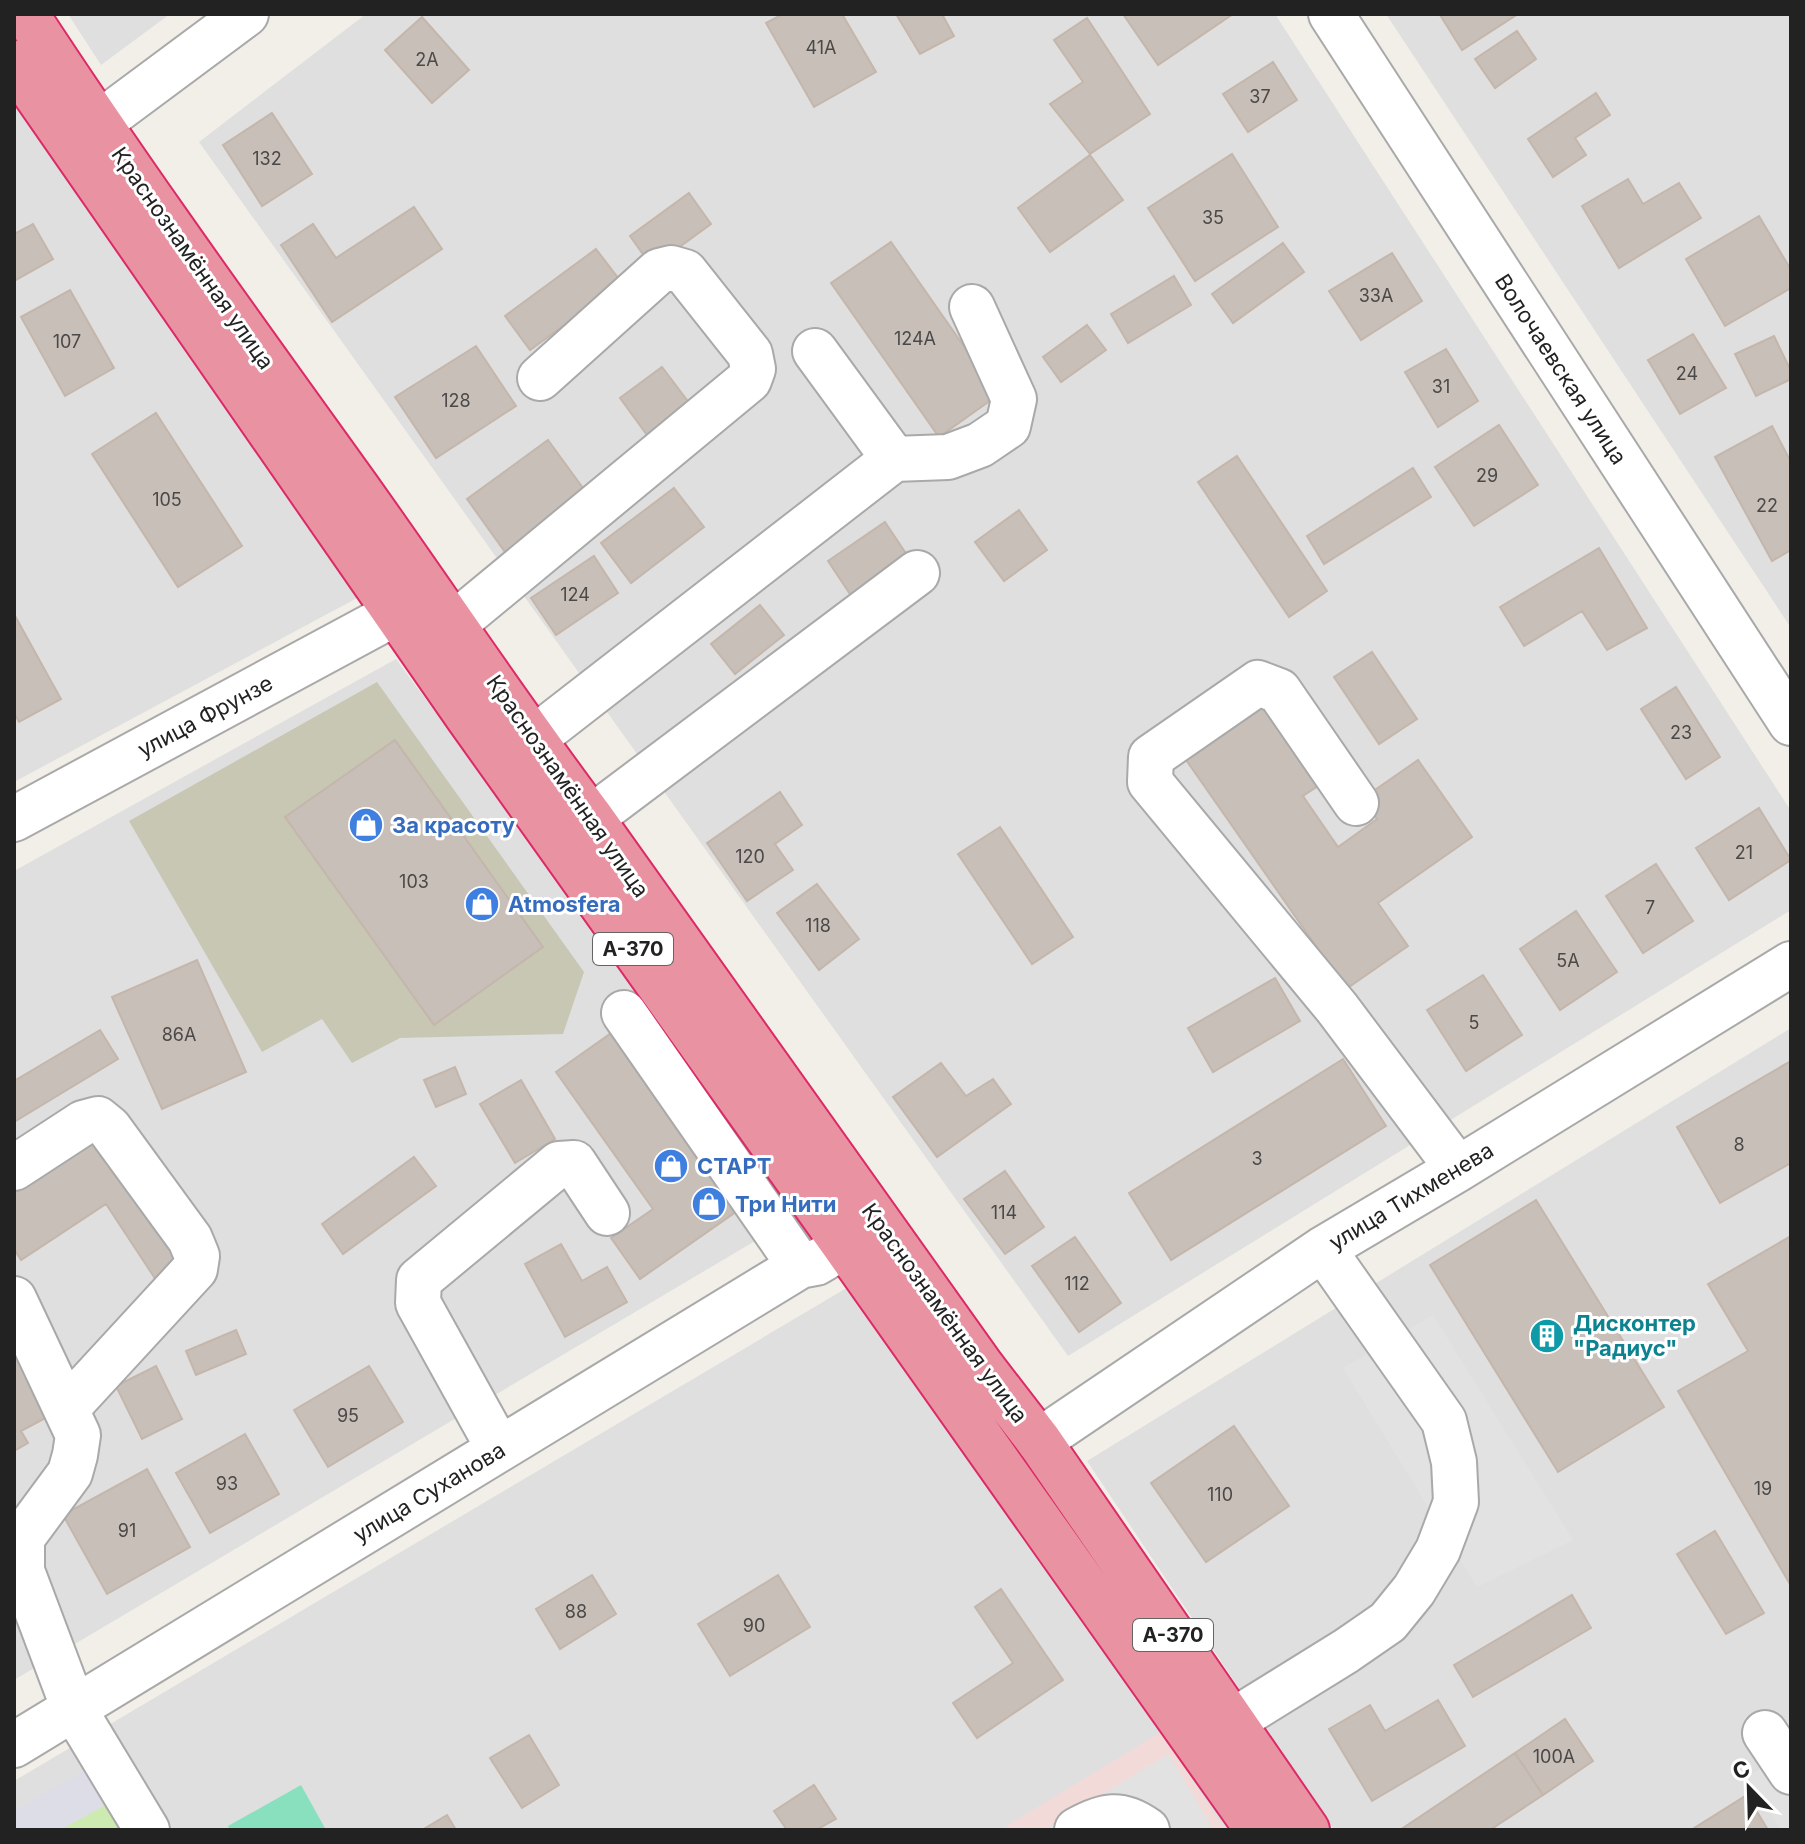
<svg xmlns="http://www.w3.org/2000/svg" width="1805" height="1844" font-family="Inter,sans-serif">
	<rect width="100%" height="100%" fill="#f2efe9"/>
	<path fill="#e0dfdf" d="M68 14H170L101 65Z
		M366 14H1275L1791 811V910L1068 1356 199 142Z
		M1386 14H1791V628Z
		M14 81 361 596 14 782Z
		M396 659 804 1212 14 1680V871Z
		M1791 1028V1830H1334L1087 1461Z
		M855 1283 1234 1830H14V1781Z"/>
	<path fill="#f2dad9" d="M1161 1732 1225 1830H1000Z"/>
	<path fill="#c7c7b4" d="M377 682 584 972 563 1034 400 1038 352 1063 322 1019 262 1052 129 821Z"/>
	<path fill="#cdebb0" d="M116 1799 134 1830H60Z"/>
	<path fill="#88e0be" d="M301 1785 326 1830H230L228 1826Z"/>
	<path fill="#e2e2e2" d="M1433 1315 1573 1540 1477 1587 1343 1368Z
		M1791 1750V1830H1781L1748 1776Z
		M1168 1754 1211 1825 1203 1830H1044Z"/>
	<path fill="#dddde8" d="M95 1764 116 1799 60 1830H14V1811Z"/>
	<path fill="#c7bfb8" stroke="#c4b6ab" stroke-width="2" d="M783 14H842L876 72 814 107 766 23Z
		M896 14H942L954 36 920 54Z
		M1123 14H1233L1158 65Z
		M1441 14H1518L1462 50 1440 15Z
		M422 17 469 70 432 103 385 50Z
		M1087 18 1150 114 1090 154 1050 104 1083 82 1054 40Z
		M1517 31 1536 59 1495 88 1475 59Z
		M1273 62 1297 100 1248 132 1223 94Z
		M1596 93 1610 115 1575 138 1586 155 1553 177 1528 139Z
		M272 113 312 174 262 206 223 145Z
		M1232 154 1278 227 1195 281 1148 208Z
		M1090 155 1123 200 1050 252 1018 208Z
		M1628 179 1643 204 1679 183 1701 218 1619 268 1582 206Z
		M689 193 711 224 652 267 630 236Z
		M414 207 442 249 332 322 281 245 313 224 336 258Z
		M1759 216 1791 270V288L1725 326 1686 259Z
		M33 224 53 259 14 281V234Z
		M891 242 998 395 939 437 831 283Z
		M1283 243 1304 272 1233 323 1212 294Z
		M596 249 622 283 530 350 505 316Z
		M1392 253 1422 301 1361 340 1329 291Z
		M1174 276 1191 305 1128 343 1111 314Z
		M70 290 114 368 65 396 21 317Z
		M1087 325 1106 350 1061 382 1043 357Z
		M1693 334 1726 388 1680 414 1648 360Z
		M1774 336 1791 371V379L1756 396 1735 354Z
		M476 346 516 406 436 458 395 397Z
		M1446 349 1478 401 1438 427 1405 372Z
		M662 367 690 404 647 435 620 398Z
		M156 413 242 546 178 587 92 454Z
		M1499 425 1538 485 1474 526 1435 467Z
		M1772 426 1791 462V550L1772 561 1715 457Z
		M548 440 591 499 510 559 467 499Z
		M1237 456 1327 591 1289 617 1198 482Z
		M1413 468 1431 497 1324 564 1307 536Z
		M674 488 704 527 631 583 601 543Z
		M1019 510 1047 550 1004 581 975 542Z
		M885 522 911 561 854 600 828 561Z
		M1599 548 1647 628 1607 650 1582 611 1524 646 1500 607Z
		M594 556 618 593 556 635 531 598Z
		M760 605 784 635 735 674 711 644Z
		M14 614 61 699 19 722 14 713Z
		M1372 652 1417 719 1379 744 1334 677Z
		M1676 687 1720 757 1686 779 1641 709Z
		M1270 697 1327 780 1303 796 1338 847 1377 819 1362 799 1418 760 1472 837 1378 903 1408 946 1346 989 1184 757Z
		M395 740 543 947 434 1025 285 817Z
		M780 792 802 825 775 844 793 870 747 901 707 843Z
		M1759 808 1791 860 1729 900 1696 848Z
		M1000 827 1073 937 1032 964 958 854Z
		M1656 864 1693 921 1643 953 1606 896Z
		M817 884 859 939 819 970 777 913Z
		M1576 911 1617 972 1560 1010 1520 949Z
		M197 960 246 1072 162 1109 112 997Z
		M1483 975 1522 1035 1466 1071 1427 1010Z
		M1275 978 1300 1021 1213 1072 1188 1028Z
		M617 1029 743 1207 640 1279 611 1238 653 1209 556 1072Z
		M100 1030 118 1059 14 1122V1081Z
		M1343 1059 1386 1126 1171 1260 1129 1193Z
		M1791 1061V1163L1720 1203 1677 1127Z
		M941 1063 966 1096 993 1079 1011 1104 937 1157 893 1097Z
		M455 1067 466 1094 436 1107 424 1080Z
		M521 1080 555 1139 515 1163 480 1104Z
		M104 1133 189 1262 158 1283 106 1204 21 1260 14 1249V1193Z
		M414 1157 436 1186 343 1254 322 1224Z
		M1005 1171 1044 1227 1005 1254 964 1199Z
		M1536 1200 1664 1407 1558 1472 1430 1265Z
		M1791 1236V1586L1678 1391 1748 1351 1708 1284Z
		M1075 1237 1121 1303 1079 1332 1032 1266Z
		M561 1244 582 1281 607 1267 627 1302 565 1337 525 1264Z
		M236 1330 246 1354 196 1375 186 1351Z
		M14 1340 51 1415 21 1431 28 1443 14 1451Z
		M156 1366 182 1419 142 1439 116 1386Z
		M369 1366 403 1422 328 1467 294 1410Z
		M1234 1426 1289 1506 1206 1562 1151 1483Z
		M245 1434 279 1494 210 1533 176 1473Z
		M147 1469 190 1547 107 1594 63 1515Z
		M1715 1531 1764 1613 1726 1634 1677 1554Z
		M592 1575 616 1614 560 1649 536 1609Z
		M778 1575 810 1627 730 1676 698 1624Z
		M1001 1589 1063 1680 977 1738 953 1703 1013 1663 975 1607Z
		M1572 1595 1591 1628 1473 1697 1454 1665Z
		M1438 1700 1465 1746 1372 1801 1329 1729 1370 1705 1385 1731Z
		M1565 1719 1593 1761 1543 1795 1515 1753Z
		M529 1735 559 1785 522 1808 490 1758Z
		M1515 1753 1543 1795 1490 1830H1400Z
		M814 1785 836 1819 816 1830H787L774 1811Z
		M1747 1795 1768 1830H1691Z
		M447 1815 456 1830H422Z"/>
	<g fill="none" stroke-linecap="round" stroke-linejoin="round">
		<g stroke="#a9a9a9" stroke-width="48">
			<path id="minor" d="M1331 14 1791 723
				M98 124 246 14
				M815 351 894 459
				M454 624 749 380 753 369 750 354 685 272 671 268 659 271 540 378
				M532 740 894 459 948 457 980 445 1008 426 1014 399 972 307
				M1356 803 1279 691 1258 683 1151 757 1150 782 1337 1008 1458 1169
				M591 818 917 573
				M14 819 396 613
				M624 1013 800 1266
				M14 1168 83 1123 98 1119 109 1128 190 1239 197 1256 195 1269 66 1409
				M14 1299 78 1435 75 1455 70 1473 22 1538V1571L74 1709 147 1830
				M1039 1441 1323 1249 1458 1169 1791 964
				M499 1449 418 1303 419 1280 559 1164 574 1163 607 1213
				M1233 1721 1346 1651 1388 1622 1414 1590 1438 1550 1456 1502 1454 1462 1444 1421 1323 1249
				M1765 1733 1791 1772
				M14 1745 800 1266 816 1263 845 1246
				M1077 1830C1104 1815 1121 1811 1147 1830"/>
		</g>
		<g stroke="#dc2a67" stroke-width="48">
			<path id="highway" d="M26 14C133 178 249 337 363 496 439 603 512 713 591 818L982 1367 1039 1441 1307 1830
				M14 63 468 717 845 1246 1258 1830"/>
		</g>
		<use href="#minor" stroke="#fff" stroke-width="44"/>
		<use href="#highway" stroke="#e892a2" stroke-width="44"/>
	</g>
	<defs>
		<g id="shop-disc" transform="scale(1.8)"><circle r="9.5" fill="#3f7fe0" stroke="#fff"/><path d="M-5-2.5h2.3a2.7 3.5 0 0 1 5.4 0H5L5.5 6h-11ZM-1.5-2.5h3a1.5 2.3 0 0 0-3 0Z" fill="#fff"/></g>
		<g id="building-disc" transform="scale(1.8)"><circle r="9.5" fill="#0f9aa8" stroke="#fff"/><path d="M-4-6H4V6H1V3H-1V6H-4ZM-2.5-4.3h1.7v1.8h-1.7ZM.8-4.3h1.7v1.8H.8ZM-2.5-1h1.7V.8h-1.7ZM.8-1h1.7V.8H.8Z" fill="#fff"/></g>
	</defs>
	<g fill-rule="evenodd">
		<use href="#shop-disc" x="366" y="825"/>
		<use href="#shop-disc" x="482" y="904"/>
		<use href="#shop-disc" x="671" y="1166"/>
		<use href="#shop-disc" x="709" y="1204"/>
		<use href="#building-disc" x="1547" y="1336"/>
	</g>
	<g text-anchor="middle" stroke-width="6" stroke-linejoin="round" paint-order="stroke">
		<g font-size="18" fill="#4b4948">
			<text x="821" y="54">41А</text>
			<text x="427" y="66">2А</text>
			<text x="1260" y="103">37</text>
			<text x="267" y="165">132</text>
			<text x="1213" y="224">35</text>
			<text x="1376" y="302">33А</text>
			<text x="915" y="345">124А</text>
			<text x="67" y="348">107</text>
			<text x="1687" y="380">24</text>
			<text x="1441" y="393">31</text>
			<text x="456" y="407">128</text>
			<text x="1487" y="482">29</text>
			<text x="167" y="506">105</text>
			<text x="1767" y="512">22</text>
			<text x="575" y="601">124</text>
			<text x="1681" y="739">23</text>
			<text x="1744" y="859">21</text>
			<text x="750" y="863">120</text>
			<text x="414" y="888">103</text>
			<text x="1650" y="914">7</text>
			<text x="818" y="932">118</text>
			<text x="1568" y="967">5А</text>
			<text x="1474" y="1029">5</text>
			<text x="179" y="1041">86А</text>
			<text x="1739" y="1151">8</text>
			<text x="1257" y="1165">3</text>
			<text x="1004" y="1219">114</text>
			<text x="1077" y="1290">112</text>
			<text x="348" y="1422">95</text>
			<text x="227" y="1490">93</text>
			<text x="1763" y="1495">19</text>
			<text x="1220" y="1501">110</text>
			<text x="127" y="1537">91</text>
			<text x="576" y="1618">88</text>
			<text x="754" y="1632">90</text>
			<text x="1554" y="1763">100А</text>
		</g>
		<g fill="#fff" stroke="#646464" stroke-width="2">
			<rect x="593" y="933" width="80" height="32" rx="6"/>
			<rect x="1133" y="1619" width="80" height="32" rx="6"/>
		</g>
		<g font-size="20" font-weight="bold" fill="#222">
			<text x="633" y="956">А-370</text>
			<text x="1173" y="1642">А-370</text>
		</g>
		<g font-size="22" fill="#222" stroke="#fff">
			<text transform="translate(193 258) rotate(55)" y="8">Краснознамённая улица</text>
			<text transform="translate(1561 369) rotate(57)" y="8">Волочаевская улица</text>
			<text transform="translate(205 716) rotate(-28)" y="8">улица Фрунзе</text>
			<text transform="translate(568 786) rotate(55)" y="8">Краснознамённая улица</text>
			<text transform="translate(1411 1196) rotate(-31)" y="8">улица Тихменева</text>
			<text transform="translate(945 1313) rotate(54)" y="8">Краснознамённая улица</text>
			<text transform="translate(429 1492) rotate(-31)" y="8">улица Суханова</text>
		</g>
		<g font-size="22" font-weight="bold" fill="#366cbe" stroke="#fff" text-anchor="start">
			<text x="392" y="833">За красоту</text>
			<text x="508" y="912">Atmosfera</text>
			<text x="697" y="1174">СТАРТ</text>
			<text x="735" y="1212">Три Нити</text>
		</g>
		<g font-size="22" font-weight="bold" fill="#0d838f" stroke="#fff" text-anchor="start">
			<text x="1573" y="1331">Дисконтер<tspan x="1573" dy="25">"Радиус"</tspan></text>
		</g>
	</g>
	<rect width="1805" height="1844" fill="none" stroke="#222222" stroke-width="32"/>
	<g transform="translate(1749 1788) rotate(337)" stroke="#ffffff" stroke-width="6" paint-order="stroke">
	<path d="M0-6L14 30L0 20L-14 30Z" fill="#222222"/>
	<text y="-12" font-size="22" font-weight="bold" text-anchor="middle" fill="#222222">С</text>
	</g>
</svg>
